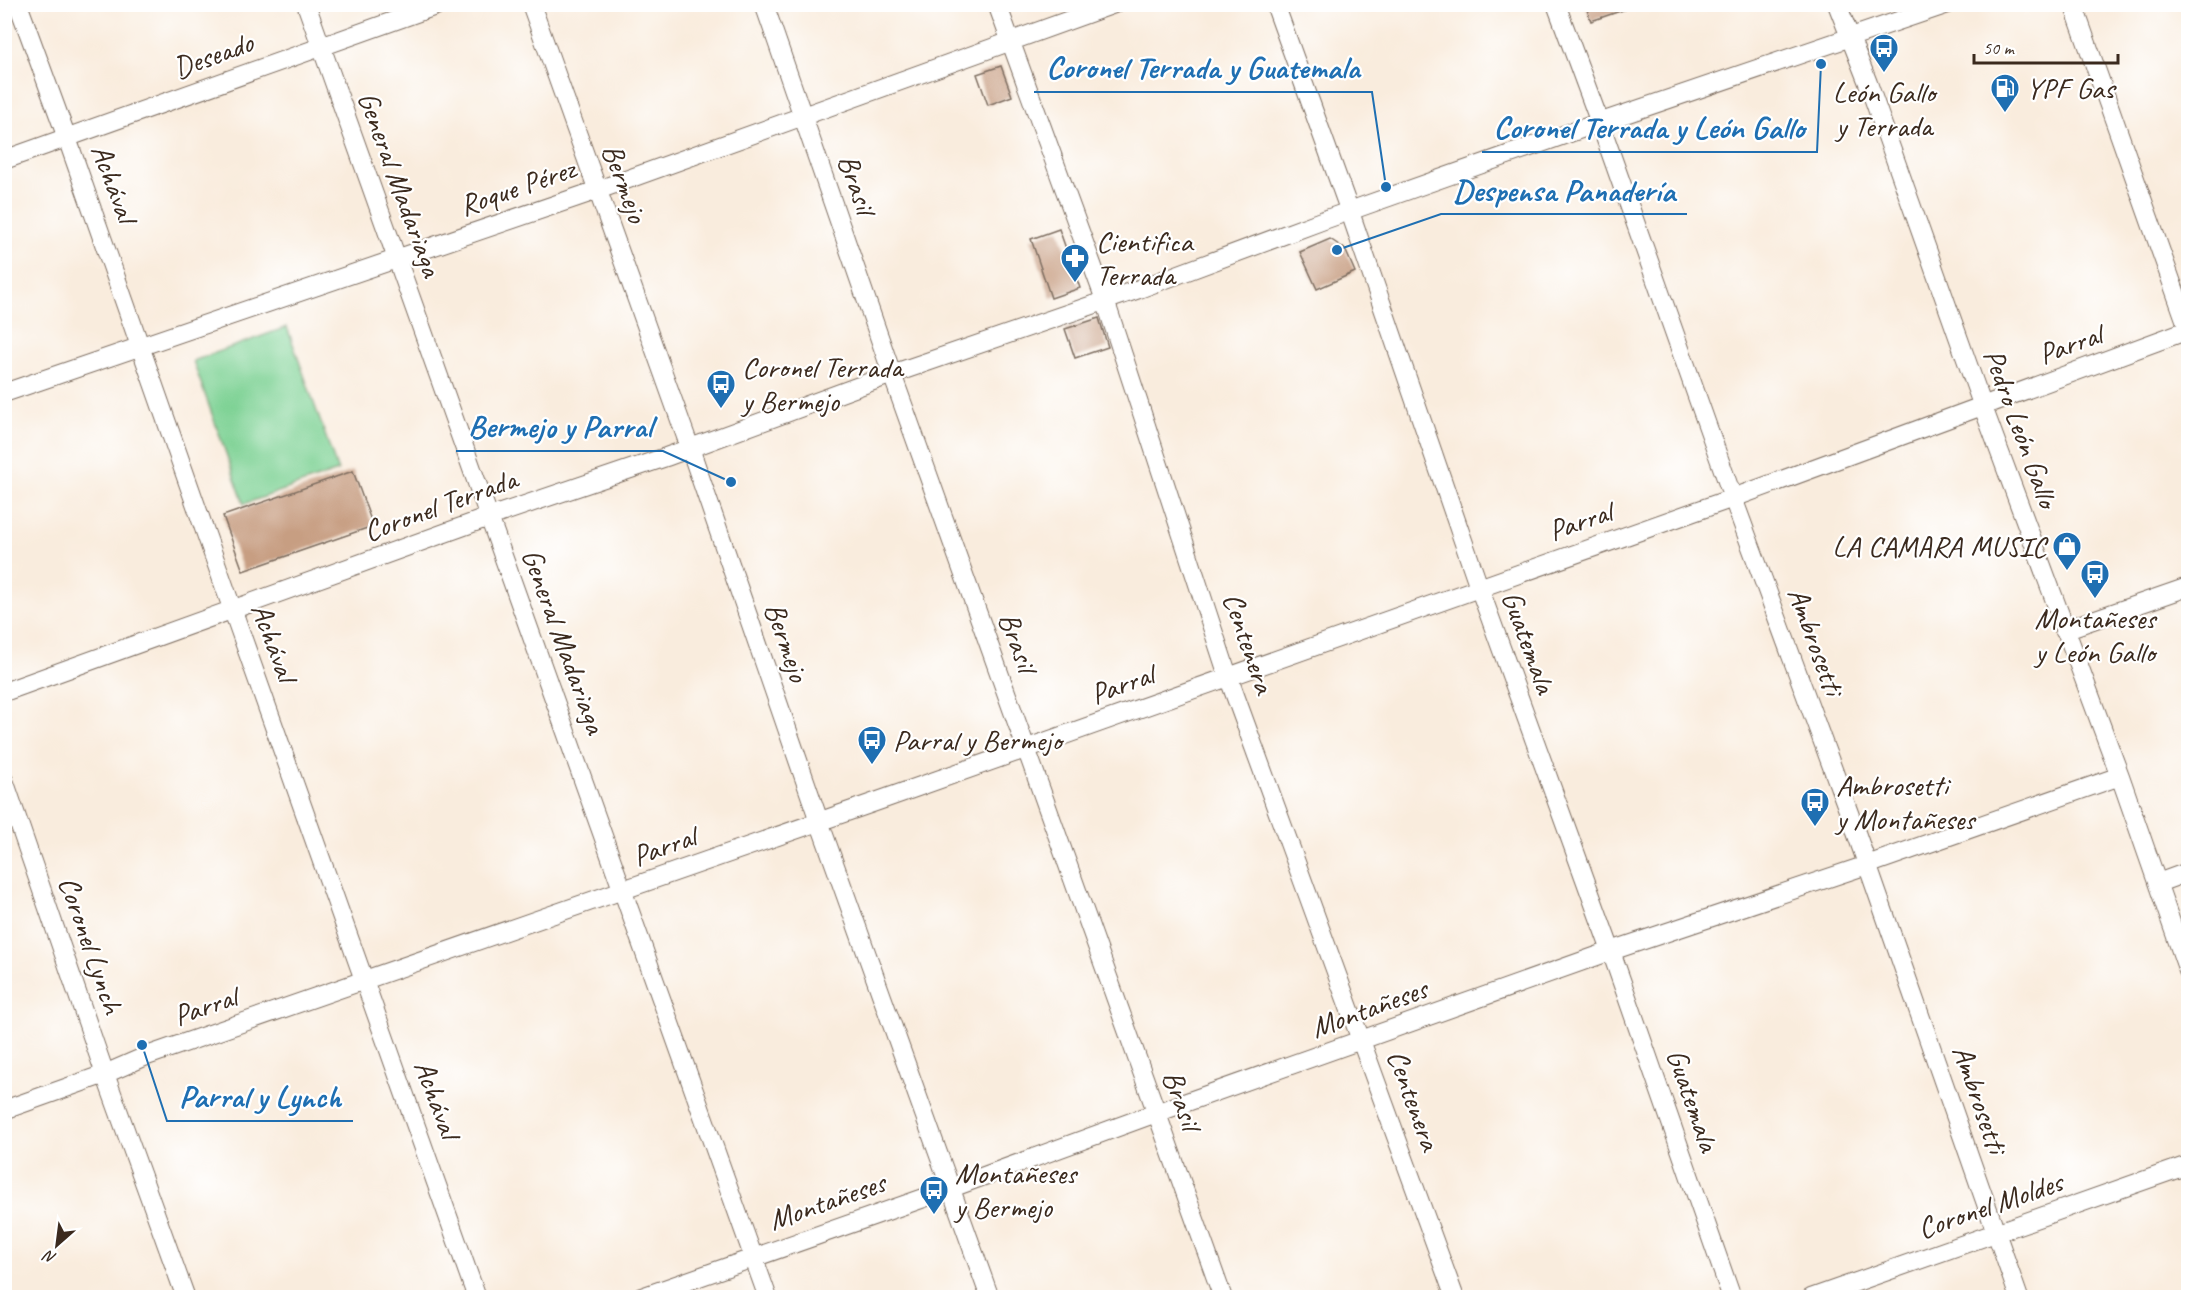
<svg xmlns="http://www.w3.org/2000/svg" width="2193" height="1302" font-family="Caveat,sans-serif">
	<rect width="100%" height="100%" fill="#fff"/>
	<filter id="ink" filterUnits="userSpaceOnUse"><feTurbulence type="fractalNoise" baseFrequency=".0167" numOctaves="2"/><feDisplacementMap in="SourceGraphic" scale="12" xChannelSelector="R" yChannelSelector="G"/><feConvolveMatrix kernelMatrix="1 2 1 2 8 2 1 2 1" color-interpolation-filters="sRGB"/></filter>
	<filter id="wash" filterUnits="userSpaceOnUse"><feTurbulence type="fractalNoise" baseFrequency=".008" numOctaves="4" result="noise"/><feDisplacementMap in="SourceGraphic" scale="24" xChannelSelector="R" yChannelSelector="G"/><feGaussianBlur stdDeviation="1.35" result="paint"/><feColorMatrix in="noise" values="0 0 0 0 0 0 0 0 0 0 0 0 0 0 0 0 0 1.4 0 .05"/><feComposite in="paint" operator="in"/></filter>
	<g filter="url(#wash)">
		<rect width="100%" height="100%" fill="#f9ecdd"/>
		<path fill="#7ed294" stroke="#5c7e59" stroke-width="1.5" d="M287 327 338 471 244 504 193 361Z"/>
		<g id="blocks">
			<path fill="#c79e82" d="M1585 4H1632V7L1591 21Z
				M1001 66 1012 96 988 105 977 74Z
				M1059 229 1080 288 1051 298 1031 239Z
				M1330 239 1345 249 1355 272 1317 289 1300 252Z
				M1099 318 1108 347 1075 358 1065 329Z
				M353 471 373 526 243 571 223 516Z"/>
		</g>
	</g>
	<g filter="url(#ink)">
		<use href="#blocks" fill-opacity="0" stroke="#7e6e61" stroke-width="1.5"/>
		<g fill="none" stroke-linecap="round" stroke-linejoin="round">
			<g stroke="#7e6e61" stroke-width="20">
				<path id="minor" d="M18 4 67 138 233 611 477 1298
					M306 4 768 1298
					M531 4 690 448 819 821 990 1298
					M764 4 892 374 1223 1298
					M997 4 1105 300 1228 676 1455 1298
					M1275 4 1350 212 1479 587 1611 951 1732 1298
					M1556 4 1600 123 1733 498 1852 821 2019 1298
					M1837 4 1868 83 1983 407 2120 776 2188 971
					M2073 4 2188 328
					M4 160 441 4
					M4 393 598 190 1114 4
					M2064 630 2188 587
					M4 692 489 517 666 457 892 374 1139 289 1324 220 1578 130 1948 4
					M4 780 105 1074 186 1298
					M2158 883 2188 872
					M4 1110 105 1074 144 1057 881 800 1733 498 2188 330
					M639 1298 924 1198 1156 1113 1611 951 1867 865 2120 776
					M1811 1298 2188 1165"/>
			</g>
			<use href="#minor" stroke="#fff" stroke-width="18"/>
		</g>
	</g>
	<defs>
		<g id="bus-pin" transform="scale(1.5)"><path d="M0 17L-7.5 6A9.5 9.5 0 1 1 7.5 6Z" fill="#1f6fb2" stroke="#fff"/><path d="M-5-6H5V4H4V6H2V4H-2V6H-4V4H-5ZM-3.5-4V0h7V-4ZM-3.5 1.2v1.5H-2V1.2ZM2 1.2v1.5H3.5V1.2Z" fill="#fff"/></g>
		<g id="fuel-pin" transform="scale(1.5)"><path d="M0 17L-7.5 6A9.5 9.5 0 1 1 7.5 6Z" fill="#1f6fb2" stroke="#fff"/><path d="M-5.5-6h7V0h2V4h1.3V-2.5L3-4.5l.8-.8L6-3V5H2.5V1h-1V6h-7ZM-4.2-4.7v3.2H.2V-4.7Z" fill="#fff"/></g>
		<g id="pharmacy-pin" transform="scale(1.5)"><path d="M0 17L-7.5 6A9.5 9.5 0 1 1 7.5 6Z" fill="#1f6fb2" stroke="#fff"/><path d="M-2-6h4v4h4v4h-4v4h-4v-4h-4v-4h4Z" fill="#fff"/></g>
		<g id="shop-pin" transform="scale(1.5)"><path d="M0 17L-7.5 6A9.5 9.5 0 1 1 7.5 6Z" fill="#1f6fb2" stroke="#fff"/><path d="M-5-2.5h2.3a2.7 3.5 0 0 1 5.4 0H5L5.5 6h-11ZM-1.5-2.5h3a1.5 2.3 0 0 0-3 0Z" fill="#fff"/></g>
	</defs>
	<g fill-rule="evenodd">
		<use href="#bus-pin" x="1884" y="48"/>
		<use href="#fuel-pin" x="2005" y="88"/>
		<use href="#pharmacy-pin" x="1075" y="258"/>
		<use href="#bus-pin" x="721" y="384"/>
		<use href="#shop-pin" x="2067" y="546"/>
		<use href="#bus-pin" x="2095" y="574"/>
		<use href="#bus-pin" x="872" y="740"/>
		<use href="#bus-pin" x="1815" y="802"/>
		<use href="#bus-pin" x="934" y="1190"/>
	</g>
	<g text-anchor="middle" stroke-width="4.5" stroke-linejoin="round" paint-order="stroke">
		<g font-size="30" fill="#3b2a1e" stroke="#fff">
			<text transform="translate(213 55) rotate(-20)" y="10">Deseado</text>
			<text transform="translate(114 183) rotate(70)" y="10">Achával</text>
			<text transform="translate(625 183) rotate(70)" y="10">Bermejo</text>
			<text transform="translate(400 184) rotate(70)" y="10">General Madariaga</text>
			<text transform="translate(857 184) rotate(71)" y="10">Brasil</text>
			<text transform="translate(517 187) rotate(-19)" y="10">Roque Pérez</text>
			<text transform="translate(2070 344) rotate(-20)" y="10">Parral</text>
			<text transform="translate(2021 428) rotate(70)" y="10">Pedro León Gallo</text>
			<text transform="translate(440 505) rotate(-20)" y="10">Coronel Terrada</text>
			<text transform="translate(1580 521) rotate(-19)" y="10">Parral</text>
			<text transform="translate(564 641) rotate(70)" y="10">General Madariaga</text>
			<text transform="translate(1816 641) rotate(70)" y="10">Ambrosetti</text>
			<text transform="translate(274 642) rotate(70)" y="10">Achával</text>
			<text transform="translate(787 642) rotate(71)" y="10">Bermejo</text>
			<text transform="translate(1018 642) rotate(70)" y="10">Brasil</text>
			<text transform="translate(1529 642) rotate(70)" y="10">Guatemala</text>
			<text transform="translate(1249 643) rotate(71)" y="10">Centenera</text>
			<text transform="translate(1122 684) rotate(-20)" y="10">Parral</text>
			<text transform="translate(664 846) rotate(-20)" y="10">Parral</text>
			<text transform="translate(91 945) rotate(71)" y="10">Coronel Lynch</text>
			<text transform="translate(205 1006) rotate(-19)" y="10">Parral</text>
			<text transform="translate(1369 1008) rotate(-20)" y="10">Montañeses</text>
			<text transform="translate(437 1099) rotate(70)" y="10">Achával</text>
			<text transform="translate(1980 1099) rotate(71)" y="10">Ambrosetti</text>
			<text transform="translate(1182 1100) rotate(70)" y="10">Brasil</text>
			<text transform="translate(1414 1100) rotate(70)" y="10">Centenera</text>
			<text transform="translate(1693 1100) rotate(71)" y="10">Guatemala</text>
			<text transform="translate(827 1201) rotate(-19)" y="10">Montañeses</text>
			<text transform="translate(1990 1205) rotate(-19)" y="10">Coronel Moldes</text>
		</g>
		<g font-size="30" fill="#3b2a1e" stroke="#fff" text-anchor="start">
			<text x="2026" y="98">YPF Gas</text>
			<text x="1884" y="102" text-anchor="middle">León Gallo<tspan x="1884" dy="34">y Terrada</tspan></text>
			<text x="1096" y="251">Cientifica<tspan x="1096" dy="34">Terrada</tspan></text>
			<text x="742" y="377">Coronel Terrada<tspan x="742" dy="34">y Bermejo</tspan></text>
			<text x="2046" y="556" text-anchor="end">LA CAMARA MUSIC</text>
			<text x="2095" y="628" text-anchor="middle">Montañeses<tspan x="2095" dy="34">y León Gallo</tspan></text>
			<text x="893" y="750">Parral y Bermejo</text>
			<text x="1836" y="795">Ambrosetti<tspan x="1836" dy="34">y Montañeses</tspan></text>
			<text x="955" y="1183">Montañeses<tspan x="955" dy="34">y Bermejo</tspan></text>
		</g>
	</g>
	<path fill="none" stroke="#1f6fb2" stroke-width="2" d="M1386 187L1372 92H1034M1821 64L1817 152H1482M1337 250L1441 214H1687M731 482L663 451H456M142 1045L167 1121H353"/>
	<g fill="#1f6fb2" stroke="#fff" stroke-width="2">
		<circle cx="1386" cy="187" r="6"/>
		<circle cx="1821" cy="64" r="6"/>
		<circle cx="1337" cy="250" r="6"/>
		<circle cx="731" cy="482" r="6"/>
		<circle cx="142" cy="1045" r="6"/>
	</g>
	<g font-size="32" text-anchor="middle" font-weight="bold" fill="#1f6fb2" stroke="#fff" stroke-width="4.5" stroke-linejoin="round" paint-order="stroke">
		<text x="1203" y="78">Coronel Terrada y Guatemala</text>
		<text x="1649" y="138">Coronel Terrada y León Gallo</text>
		<text x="1564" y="201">Despensa Panadería</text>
		<text x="560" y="437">Bermejo y Parral</text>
		<text x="260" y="1107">Parral y Lynch</text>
	</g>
	<rect width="2193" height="1302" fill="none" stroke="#fff" stroke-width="24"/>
	<g transform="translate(57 1245) rotate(208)" stroke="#ffffff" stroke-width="4.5" paint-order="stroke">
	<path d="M0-4.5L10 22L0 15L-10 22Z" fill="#3b2a1e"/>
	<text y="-9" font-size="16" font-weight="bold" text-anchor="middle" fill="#3b2a1e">N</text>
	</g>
	<path d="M1974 54v9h144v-9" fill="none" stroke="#3b2a1e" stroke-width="3"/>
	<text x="1983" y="54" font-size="18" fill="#3b2a1e" stroke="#ffffff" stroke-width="4.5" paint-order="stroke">50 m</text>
</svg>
